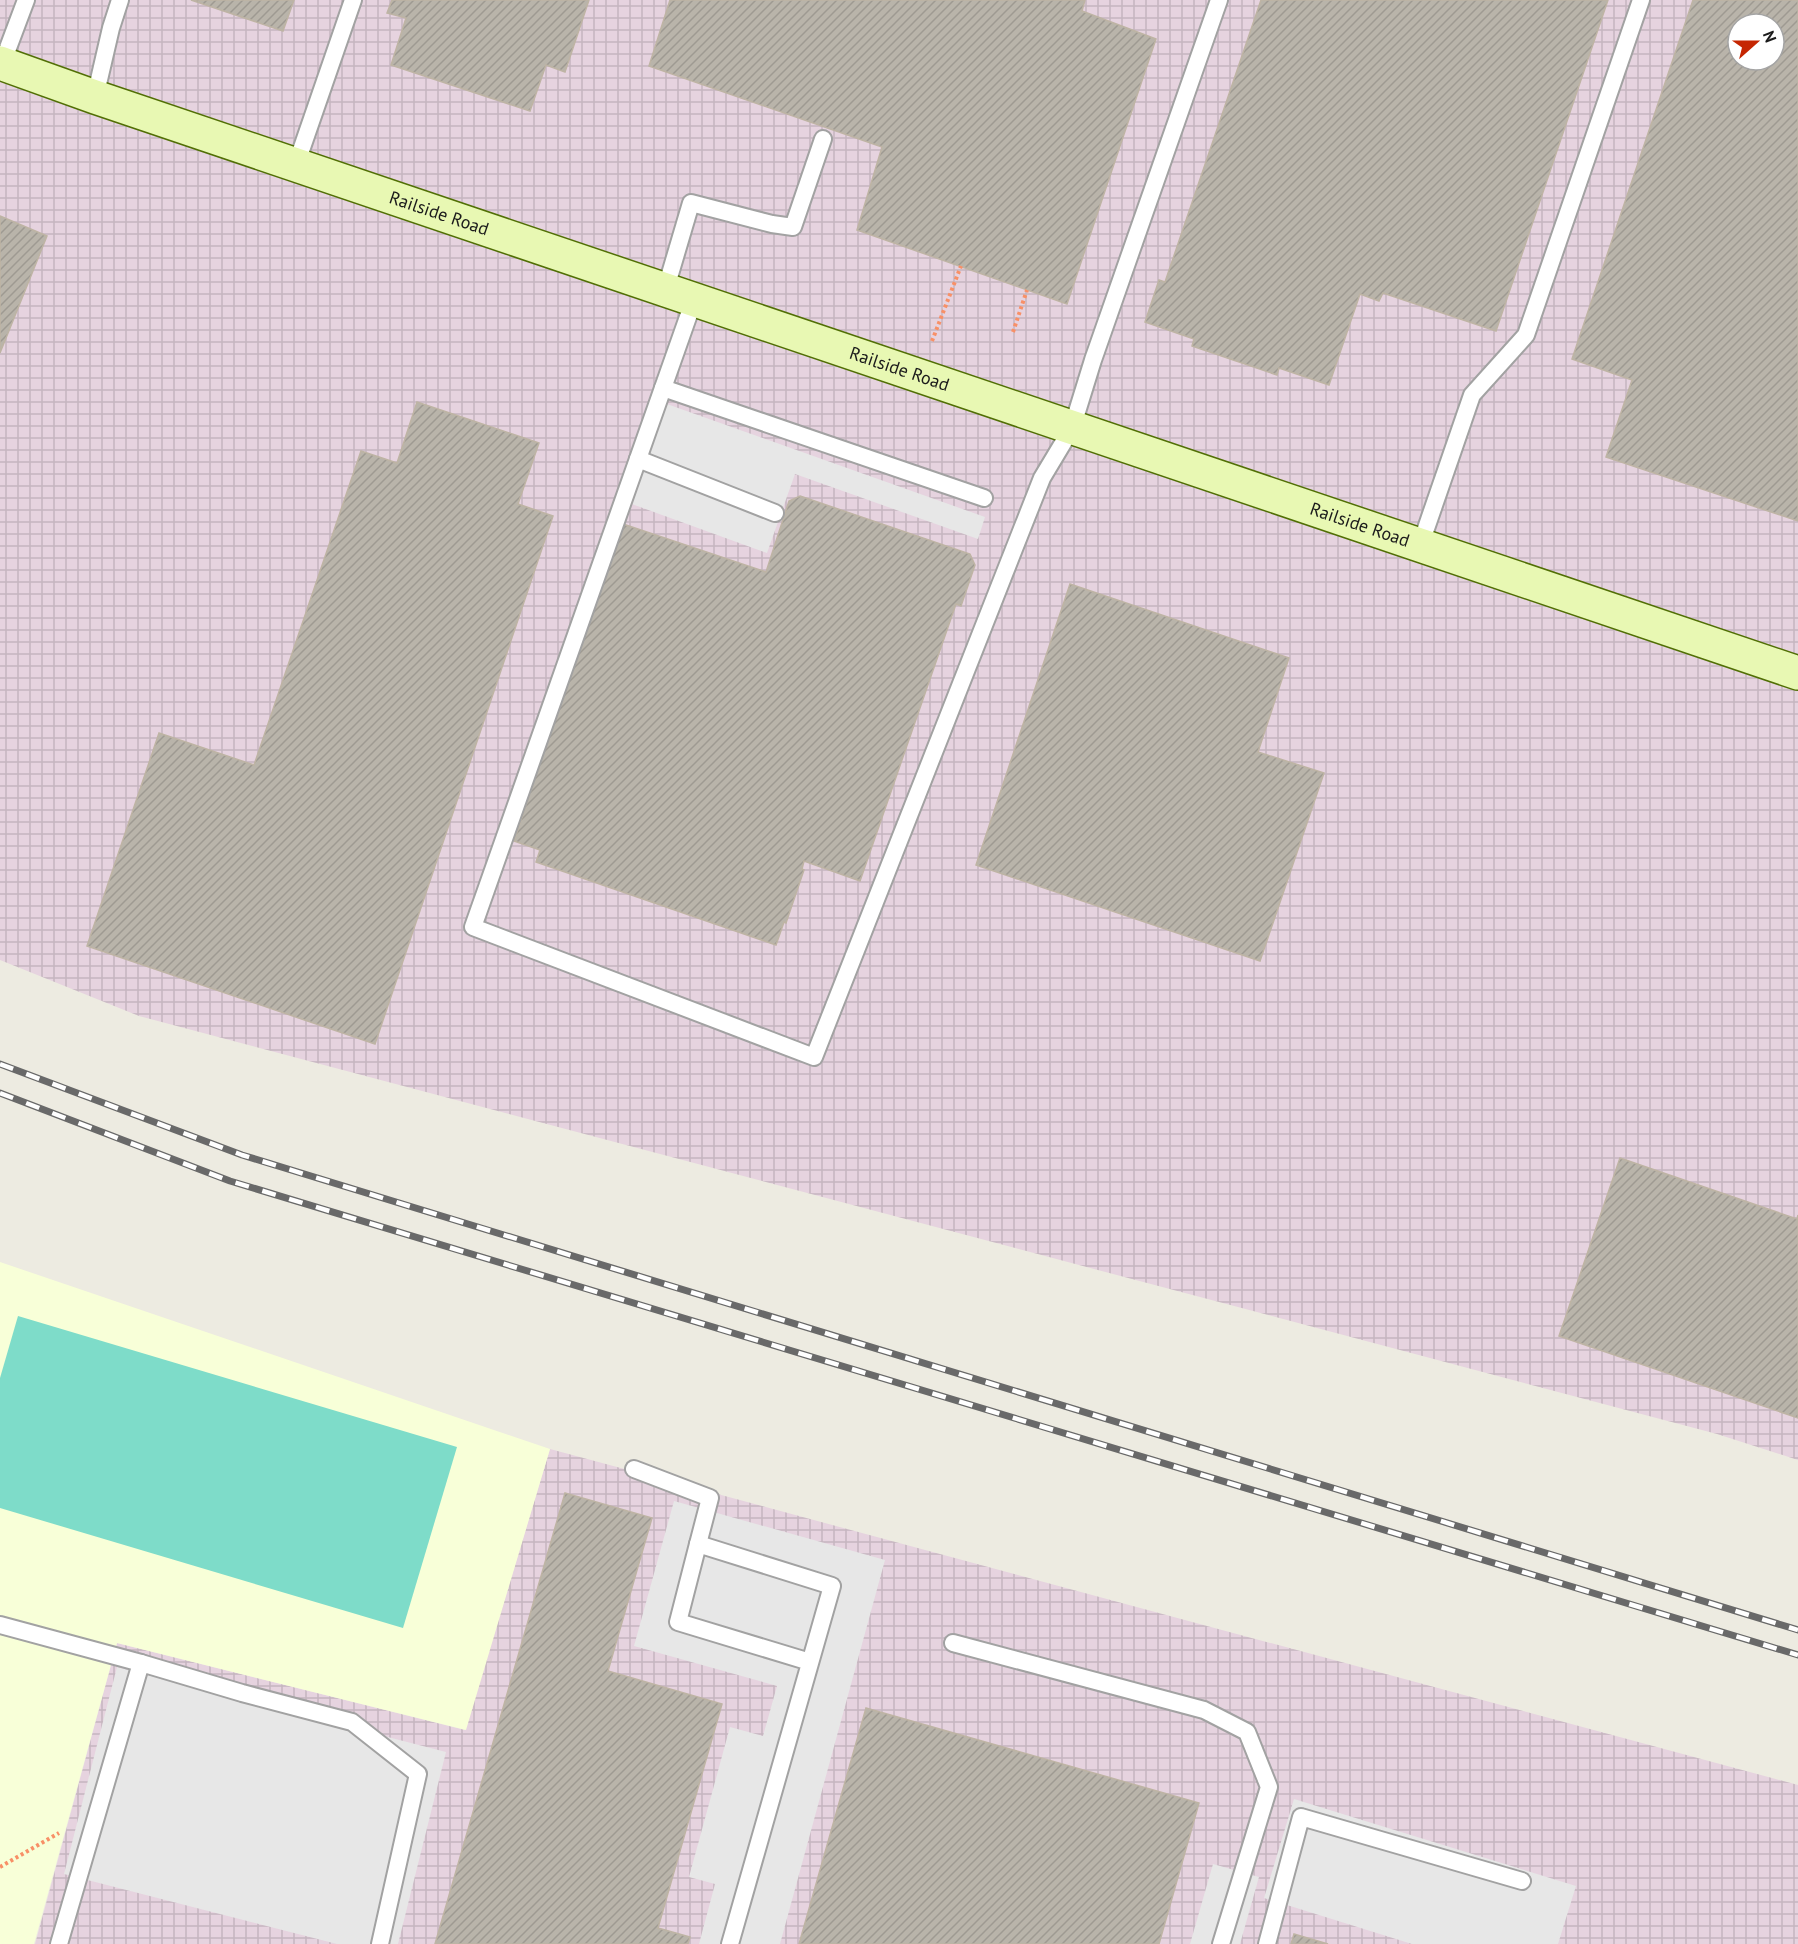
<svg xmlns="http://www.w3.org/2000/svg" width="1798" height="1944" viewBox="0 0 1798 1944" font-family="'PT Sans',sans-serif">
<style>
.industrial{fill:url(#industrial-grid);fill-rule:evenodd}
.education{fill:#f8ffd8}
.pitch{fill:#7edcc9}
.parking{fill:#e7e7e7}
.building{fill:url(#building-hatch);stroke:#beb4a4;stroke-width:1.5;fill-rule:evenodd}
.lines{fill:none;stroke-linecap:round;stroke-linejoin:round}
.lane-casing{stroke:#a2a2a2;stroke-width:20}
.secondary-casing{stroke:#516f05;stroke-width:36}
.path{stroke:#f89067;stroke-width:4;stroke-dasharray:3 3;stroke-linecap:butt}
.lane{stroke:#fff;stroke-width:16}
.secondary{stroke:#e8f8b3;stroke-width:33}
.rail-casing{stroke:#696969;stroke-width:7}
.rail{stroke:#fff;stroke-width:4.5;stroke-dasharray:14;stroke-linecap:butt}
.labels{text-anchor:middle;stroke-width:4.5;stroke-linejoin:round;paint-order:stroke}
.street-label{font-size:18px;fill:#1b1b1b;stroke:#fff}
</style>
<defs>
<pattern id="industrial-grid" width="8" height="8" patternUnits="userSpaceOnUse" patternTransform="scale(1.5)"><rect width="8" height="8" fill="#e6d3df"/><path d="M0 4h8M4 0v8" fill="none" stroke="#c5b5bf"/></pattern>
<pattern id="building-hatch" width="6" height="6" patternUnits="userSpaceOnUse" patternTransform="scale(1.5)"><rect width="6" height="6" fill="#b9b4aa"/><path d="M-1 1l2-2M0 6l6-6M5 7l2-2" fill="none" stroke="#9e9a92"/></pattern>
</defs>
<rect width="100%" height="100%" fill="#edebe1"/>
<!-- industrial -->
<g class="industrial">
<path d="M0,0H1798V1460L1717,1434L139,1016L0,960ZM1738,24H1774V60H1738Z"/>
<polygon points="550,1449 1798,1785 1798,1944 35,1944 117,1643 465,1730"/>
</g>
<!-- education -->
<polygon class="education" points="0,1262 550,1449 466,1730 117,1643 34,1944 0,1944"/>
<!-- pitch -->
<polygon class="pitch" points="18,1316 457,1447 403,1628 0,1508 0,1378"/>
<!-- parking -->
<g class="parking">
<polygon points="664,403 985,517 978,539 795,474 767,553 629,503"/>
<polygon points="674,1501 885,1560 780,1944 699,1944 715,1884 689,1877 730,1727 763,1736 777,1686 634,1646"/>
<polygon points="117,1667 446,1752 398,1944 337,1944 64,1874"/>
<polygon points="1294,1799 1576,1886 1558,1944 1412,1944 1264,1898"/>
<polygon points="1213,1864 1259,1877 1240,1944 1190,1944"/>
</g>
<!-- building -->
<g class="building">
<polygon points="191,0 294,0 283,31"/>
<polygon points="392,0 589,0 565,72 546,65 530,111 391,65 406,18 387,13"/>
<polygon points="670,0 1085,0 1082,11 1156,39 1067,304 857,230 882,147 649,66"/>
<polygon points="1261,0 1608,0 1496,331 1383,293 1379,301 1360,294 1329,385 1279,368 1277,375 1192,346 1194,339 1145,322 1159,280 1165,282"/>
<path d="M1693,0H1798V521L1606,457L1632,380L1572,359ZM1738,24H1774V60H1738Z"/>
<polygon points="0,216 47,236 0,353"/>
<polygon points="417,402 539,443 518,504 553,516 375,1044 87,946 159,733 254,765 361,451 397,463"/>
<polygon points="800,496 970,554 975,565 961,606 956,604 860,881 804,861 802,869 804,870 786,923 784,922 776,945 536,862 540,850 514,841 620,523 766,572 789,501"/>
<polygon points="1070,584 1289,658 1258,752 1324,773 1260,961 976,865"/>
<polygon points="1620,1158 1797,1219 1798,1215 1798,1418 1559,1336"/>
<polygon points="565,1493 652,1518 608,1671 722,1704 658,1928 690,1937 688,1944 435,1944"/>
<polygon points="866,1708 1199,1803 1159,1944 799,1944"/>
<polygon points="1294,1934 1328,1944 1291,1944"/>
</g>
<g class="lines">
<defs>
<g id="lane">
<polyline points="2,64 26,0"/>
<polyline points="95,97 111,28 120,0"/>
<polyline points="296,165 353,0"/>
<polyline points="665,291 691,203 772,224 793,227 823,139"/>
<polyline points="694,300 473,927 814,1057 1042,478 1072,428 1093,360 1219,0"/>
<polyline points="663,388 984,498"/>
<polyline points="638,459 775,513"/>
<polyline points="1420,546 1472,395 1526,335 1641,0"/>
<polyline points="634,1469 710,1498 698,1544"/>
<polyline points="0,1625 141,1663"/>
<polyline points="953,1643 1204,1710 1247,1732 1269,1787 1221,1944"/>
<polyline points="59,1944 141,1663 242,1693 352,1722 418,1774 380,1944"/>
<polyline points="730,1944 832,1586 698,1544 678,1622 810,1662"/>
<polyline points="1267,1944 1301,1817 1522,1881"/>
</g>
<g id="secondary">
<path id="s1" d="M0,63L95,97L1798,673"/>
</g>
</defs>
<!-- lane casing -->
<use href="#lane" class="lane-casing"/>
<!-- secondary casing -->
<use href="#secondary" class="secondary-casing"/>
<!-- path -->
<g class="path">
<polyline points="1013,332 1027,290"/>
<polyline points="932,341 961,266"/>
<polyline points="0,1867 59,1833"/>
</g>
<!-- lane -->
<use href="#lane" class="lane"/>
<!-- secondary -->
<use href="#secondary" class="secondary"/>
<defs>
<g id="rail">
<polyline points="0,1064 242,1155 1798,1630"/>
<polyline points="0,1093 230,1181 1798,1655"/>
</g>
</defs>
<!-- rail casing -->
<use href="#rail" class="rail-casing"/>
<!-- rail -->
<use href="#rail" class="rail"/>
</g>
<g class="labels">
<!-- street labels -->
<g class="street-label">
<text dy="6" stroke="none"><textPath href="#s1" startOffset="464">Railside Road</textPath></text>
<text dy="6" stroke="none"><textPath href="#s1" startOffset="950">Railside Road</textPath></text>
<text dy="6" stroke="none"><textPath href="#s1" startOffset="1436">Railside Road</textPath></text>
</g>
</g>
<!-- north arrow -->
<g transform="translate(1756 42) rotate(69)"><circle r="28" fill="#ffffff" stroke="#a4a4a4" stroke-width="1.5"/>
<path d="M0-4.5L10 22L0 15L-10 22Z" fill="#c52602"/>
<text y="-9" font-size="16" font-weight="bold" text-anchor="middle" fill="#1b1b1b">N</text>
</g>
</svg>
